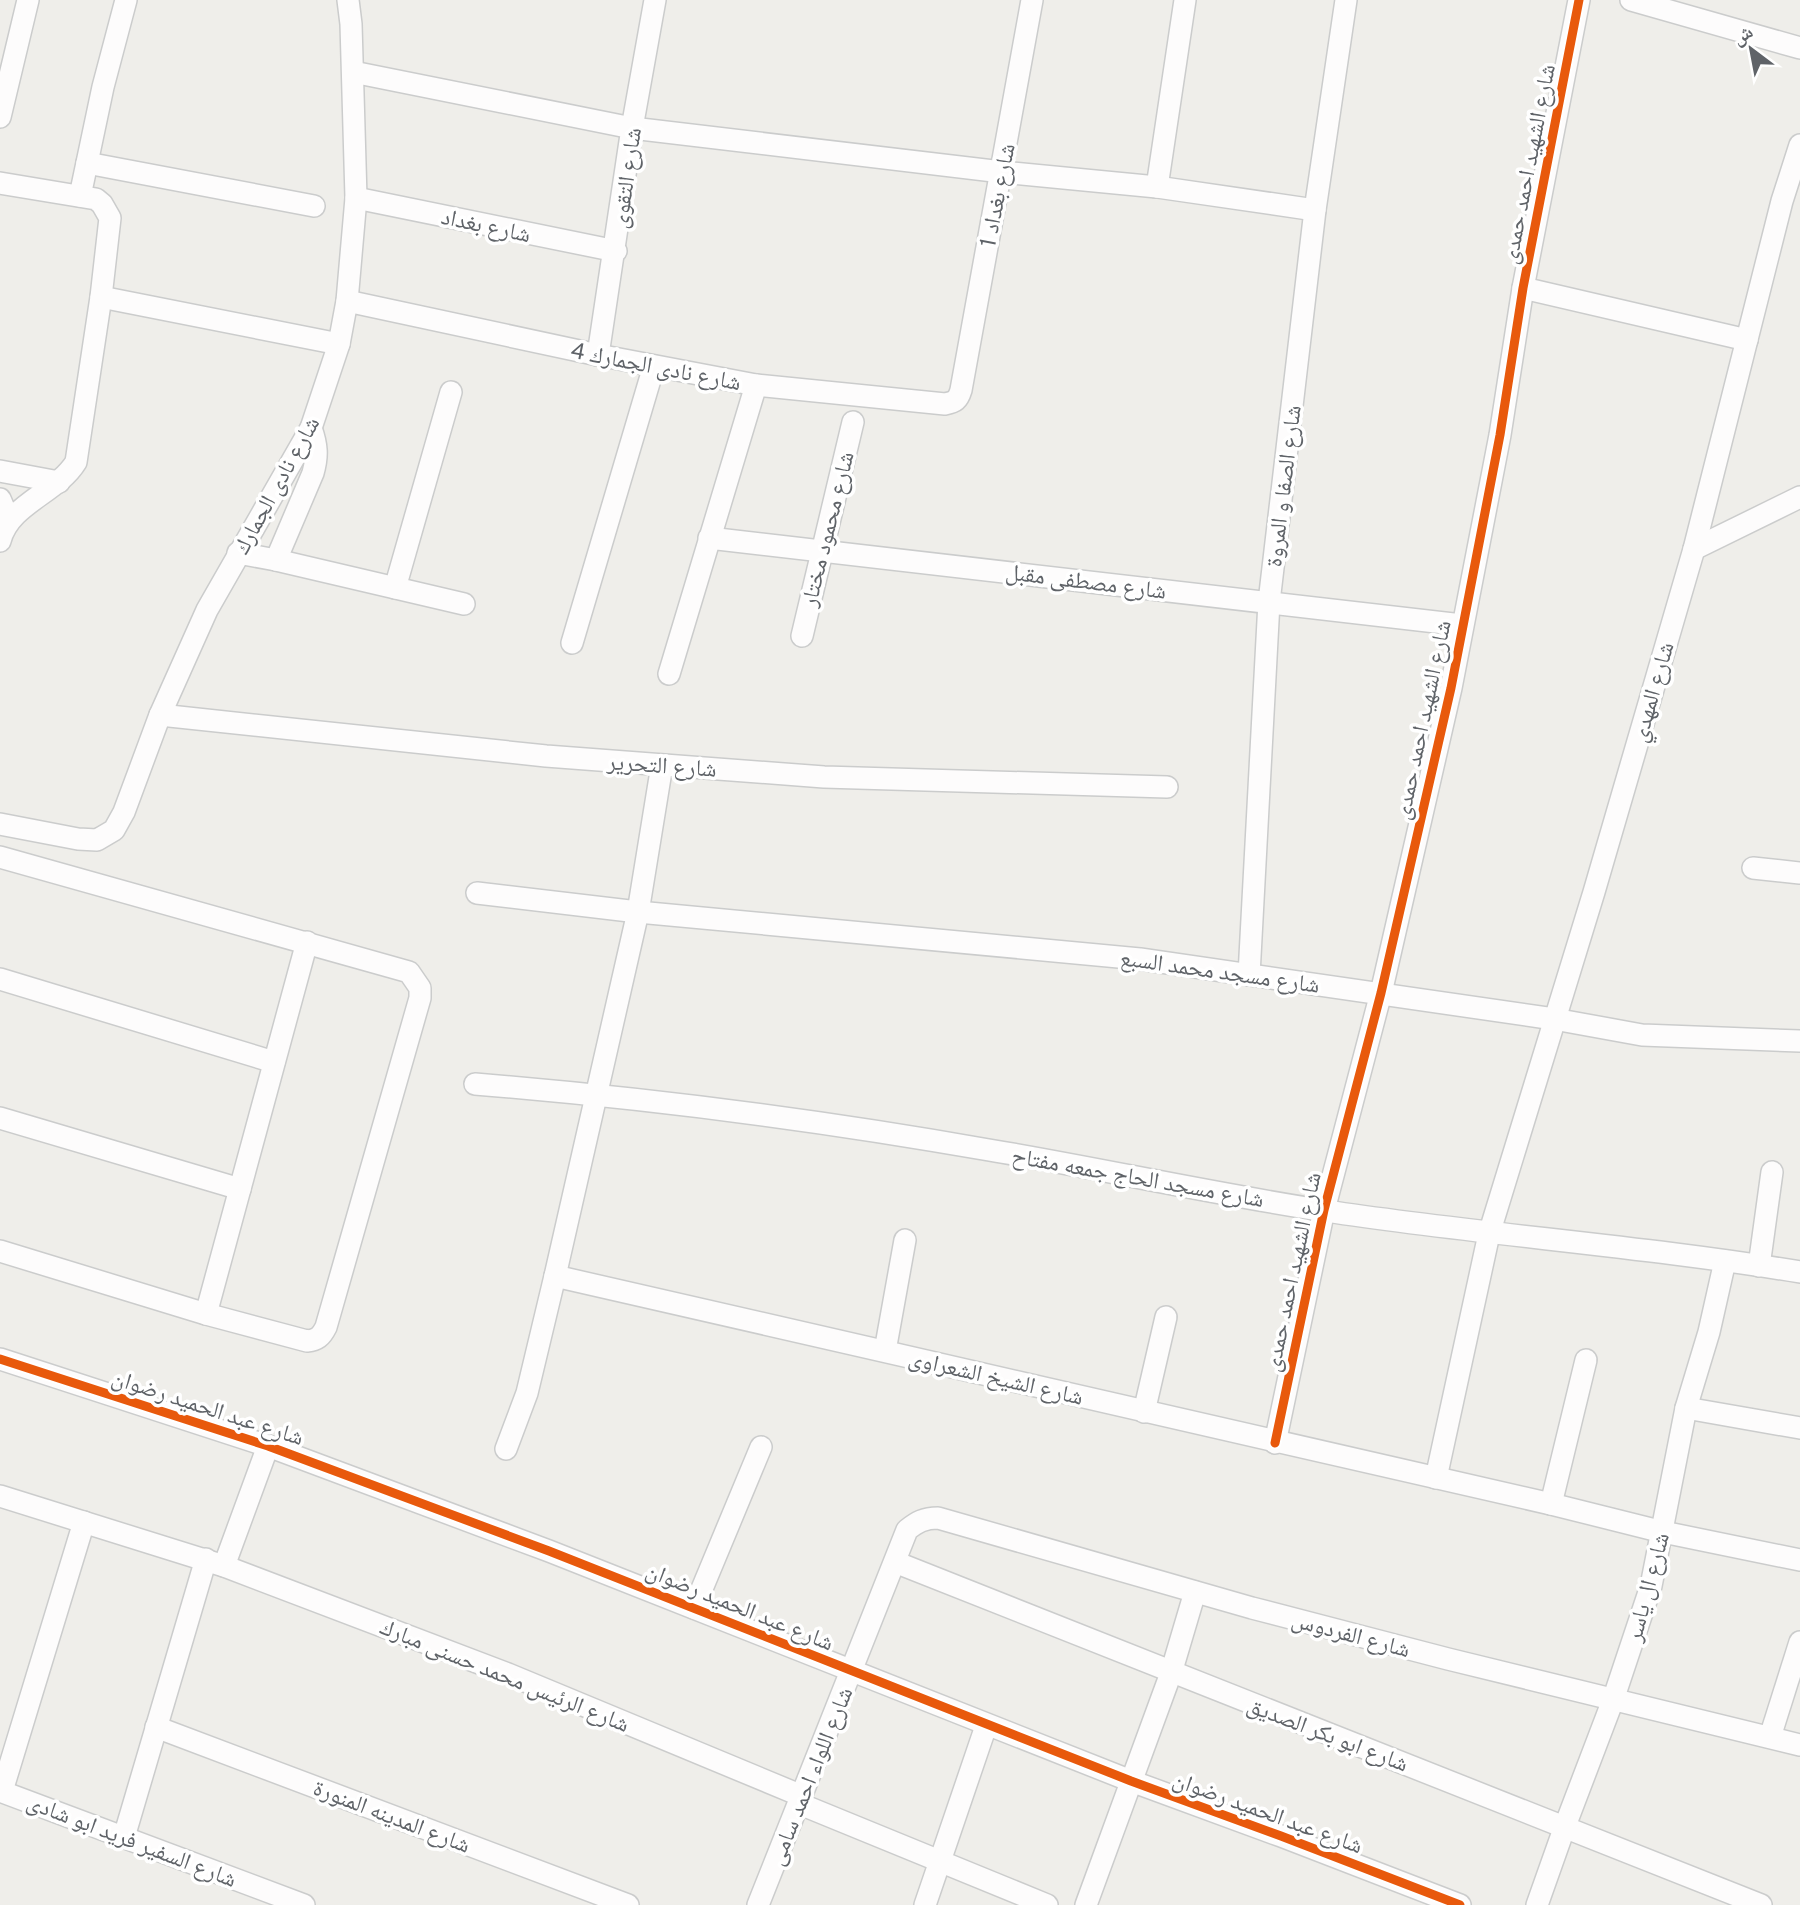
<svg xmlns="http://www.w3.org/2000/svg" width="1800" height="1905" viewBox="0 0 1800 1905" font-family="Overpass,'Noto Naskh Arabic',sans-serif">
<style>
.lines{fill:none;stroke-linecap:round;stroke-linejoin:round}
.minor-casing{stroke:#cbcccc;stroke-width:24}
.minor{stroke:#fdfcfc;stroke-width:21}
.cycleway-casing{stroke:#fff;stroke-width:13}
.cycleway{stroke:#e8590c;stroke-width:9}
.labels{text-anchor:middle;stroke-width:7;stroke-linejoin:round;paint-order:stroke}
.street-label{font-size:23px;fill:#5f6368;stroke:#fff}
</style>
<rect width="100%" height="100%" fill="#efeeea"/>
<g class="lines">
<defs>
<g id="minor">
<polyline points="1631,0 1800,48"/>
<polyline points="353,72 632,128 1002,172 1157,187 1315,210"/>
<polyline points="0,117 28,0"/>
<polyline points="87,163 314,206"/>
<path d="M0,183L96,199L102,204L110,218L101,297L76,462C57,493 9,504 0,541"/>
<polyline points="1157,187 1185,0"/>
<polyline points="80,196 103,87 126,0"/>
<polyline points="356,198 616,251"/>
<polyline points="1523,288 1747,340"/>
<polyline points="101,297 339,344"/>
<path d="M347,301L598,355L756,385L945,404C955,402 958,400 961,390L1032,0"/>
<polyline points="598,355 632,128 655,0"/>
<polyline points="0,471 59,482"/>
<polyline points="0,499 9,520"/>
<polyline points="709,538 1462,625"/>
<polyline points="1694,549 1800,497"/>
<polyline points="238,553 276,560 464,604"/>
<path d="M276,560L313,473C318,456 317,445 311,428"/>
<polyline points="395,588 451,392"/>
<polyline points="802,636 853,422"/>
<polyline points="572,643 654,366"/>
<polyline points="669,674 756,385"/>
<polyline points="160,715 546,756 824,777 1167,787"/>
<polyline points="0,824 78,839 97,840 114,830 124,812 160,715 207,610 311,428 339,344 347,301 356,198 351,24 348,0"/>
<path d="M0,857L409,972L420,988V998L326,1327C321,1337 317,1340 307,1341L206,1314L0,1251"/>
<polyline points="1753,868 1800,873"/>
<polyline points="477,893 638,912 1140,959 1554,1019 1642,1035 1800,1041"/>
<polyline points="1249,975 1269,602 1315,210 1346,0"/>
<polyline points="0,979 274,1062"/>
<path d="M475,1084C647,1098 819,1120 989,1150C1102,1169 1214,1194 1326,1211C1484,1235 1643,1246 1800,1272"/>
<polyline points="0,1118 240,1189"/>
<polyline points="1759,1266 1772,1172"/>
<polyline points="555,1276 1551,1504 1663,1532 1800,1560"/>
<polyline points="206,1314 307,942"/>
<polyline points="885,1351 905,1240"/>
<polyline points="0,1359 268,1446 549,1551 1131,1781 1281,1836 1460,1905"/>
<polyline points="1686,1408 1800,1428"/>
<polyline points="1144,1412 1166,1317"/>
<polyline points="1275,1443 1324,1210 1381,993 1451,688 1500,435 1523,288 1579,0"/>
<polyline points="506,1449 527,1393 555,1276 638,912 662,765"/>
<polyline points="1436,1478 1489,1234 1594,892 1694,549 1782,201 1800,145"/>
<polyline points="0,1496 224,1566 508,1674 802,1796"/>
<polyline points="1551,1504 1586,1360"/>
<polyline points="895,1562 1761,1905"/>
<polyline points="224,1566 268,1446"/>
<polyline points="694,1608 761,1447"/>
<polyline points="156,1727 628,1905"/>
<polyline points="1770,1737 1800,1642"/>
<polyline points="0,1791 304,1905"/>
<polyline points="2,1791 84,1522"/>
<polyline points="800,1804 1047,1905"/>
<polyline points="124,1837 206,1559"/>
<path d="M758,1905L907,1530C917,1522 924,1518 938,1518L1252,1608L1448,1659L1800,1745"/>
<polyline points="925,1905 986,1726"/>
<polyline points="1086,1905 1171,1673 1195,1592"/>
<polyline points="1537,1905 1565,1826 1613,1700 1651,1586 1686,1408 1709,1332 1725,1261"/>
</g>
</defs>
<!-- minor casing -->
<use href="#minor" class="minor-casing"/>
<!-- minor -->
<use href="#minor" class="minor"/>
<defs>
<g id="cycleway">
<polyline points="0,1359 268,1446 549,1551 1131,1781 1281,1836 1460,1905"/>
<polyline points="1275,1443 1324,1210 1381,993 1451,688 1500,435 1523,288 1579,0"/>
</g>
</defs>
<!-- cycleway casing -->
<use href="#cycleway" class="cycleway-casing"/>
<!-- cycleway -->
<use href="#cycleway" class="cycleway"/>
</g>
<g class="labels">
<!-- street labels -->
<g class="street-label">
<text transform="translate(1528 164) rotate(-79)" y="8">شارع الشهيد احمد حمدى</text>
<text transform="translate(626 178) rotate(-82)" y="8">شارع التقوى</text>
<text transform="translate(997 195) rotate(-79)" y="8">شارع بغداد 1</text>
<text transform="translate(486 225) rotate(12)" y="8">شارع بغداد</text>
<text transform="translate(656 366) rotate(11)" y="8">شارع نادى الجمارك 4</text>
<text transform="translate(276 485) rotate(-61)" y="8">شارع نادى الجمارك</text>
<text transform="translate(1283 486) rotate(-83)" y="8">شارع الصفا و المروة</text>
<text transform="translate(827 529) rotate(-76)" y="8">شارع محمود مختار</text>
<text transform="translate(1086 581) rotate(7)" y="8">شارع مصطفى مقبل</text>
<text transform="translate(1652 692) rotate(-74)" y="8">شارع المهدي</text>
<text transform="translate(1422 720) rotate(-78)" y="8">شارع الشهيد احمد حمدى</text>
<text transform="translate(662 765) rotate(4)" y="8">شارع التحرير</text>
<text transform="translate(1220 971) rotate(8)" y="8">شارع مسجد محمد السبع</text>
<text transform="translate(1138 1177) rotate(10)" y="8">شارع مسجد الحاج جمعه مفتاح</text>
<text transform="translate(1292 1272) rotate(-78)" y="8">شارع الشهيد احمد حمدى</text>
<text transform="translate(996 1377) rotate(13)" y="8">شارع الشيخ الشعراوى</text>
<text transform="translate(208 1407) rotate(18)" y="8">شارع عبد الحميد رضوان</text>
<text transform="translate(1647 1587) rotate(-75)" y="8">شارع ال ياسر</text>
<text transform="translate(740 1606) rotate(22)" y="8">شارع عبد الحميد رضوان</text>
<text transform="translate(1351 1634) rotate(15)" y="8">شارع الفردوس</text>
<text transform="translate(505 1675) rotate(22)" y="8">شارع الرئيس محمد حسنى مبارك</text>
<text transform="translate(1328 1734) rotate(21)" y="8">شارع ابو بكر الصديق</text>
<text transform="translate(810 1776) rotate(-68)" y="8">شارع اللواء احمد سامى</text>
<text transform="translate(1268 1812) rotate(20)" y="8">شارع عبد الحميد رضوان</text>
<text transform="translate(392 1816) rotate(21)" y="8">شارع المدينه المنورة</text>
<text transform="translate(132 1840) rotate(21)" y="8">شارع السفير فريد ابو شادى</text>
</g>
</g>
<!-- north arrow -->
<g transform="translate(1751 49) rotate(328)" stroke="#ffffff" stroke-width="5" paint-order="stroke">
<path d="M0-5L12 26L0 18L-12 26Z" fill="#5f6368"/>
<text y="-10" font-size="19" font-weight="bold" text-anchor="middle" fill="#5f6368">ش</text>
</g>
</svg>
